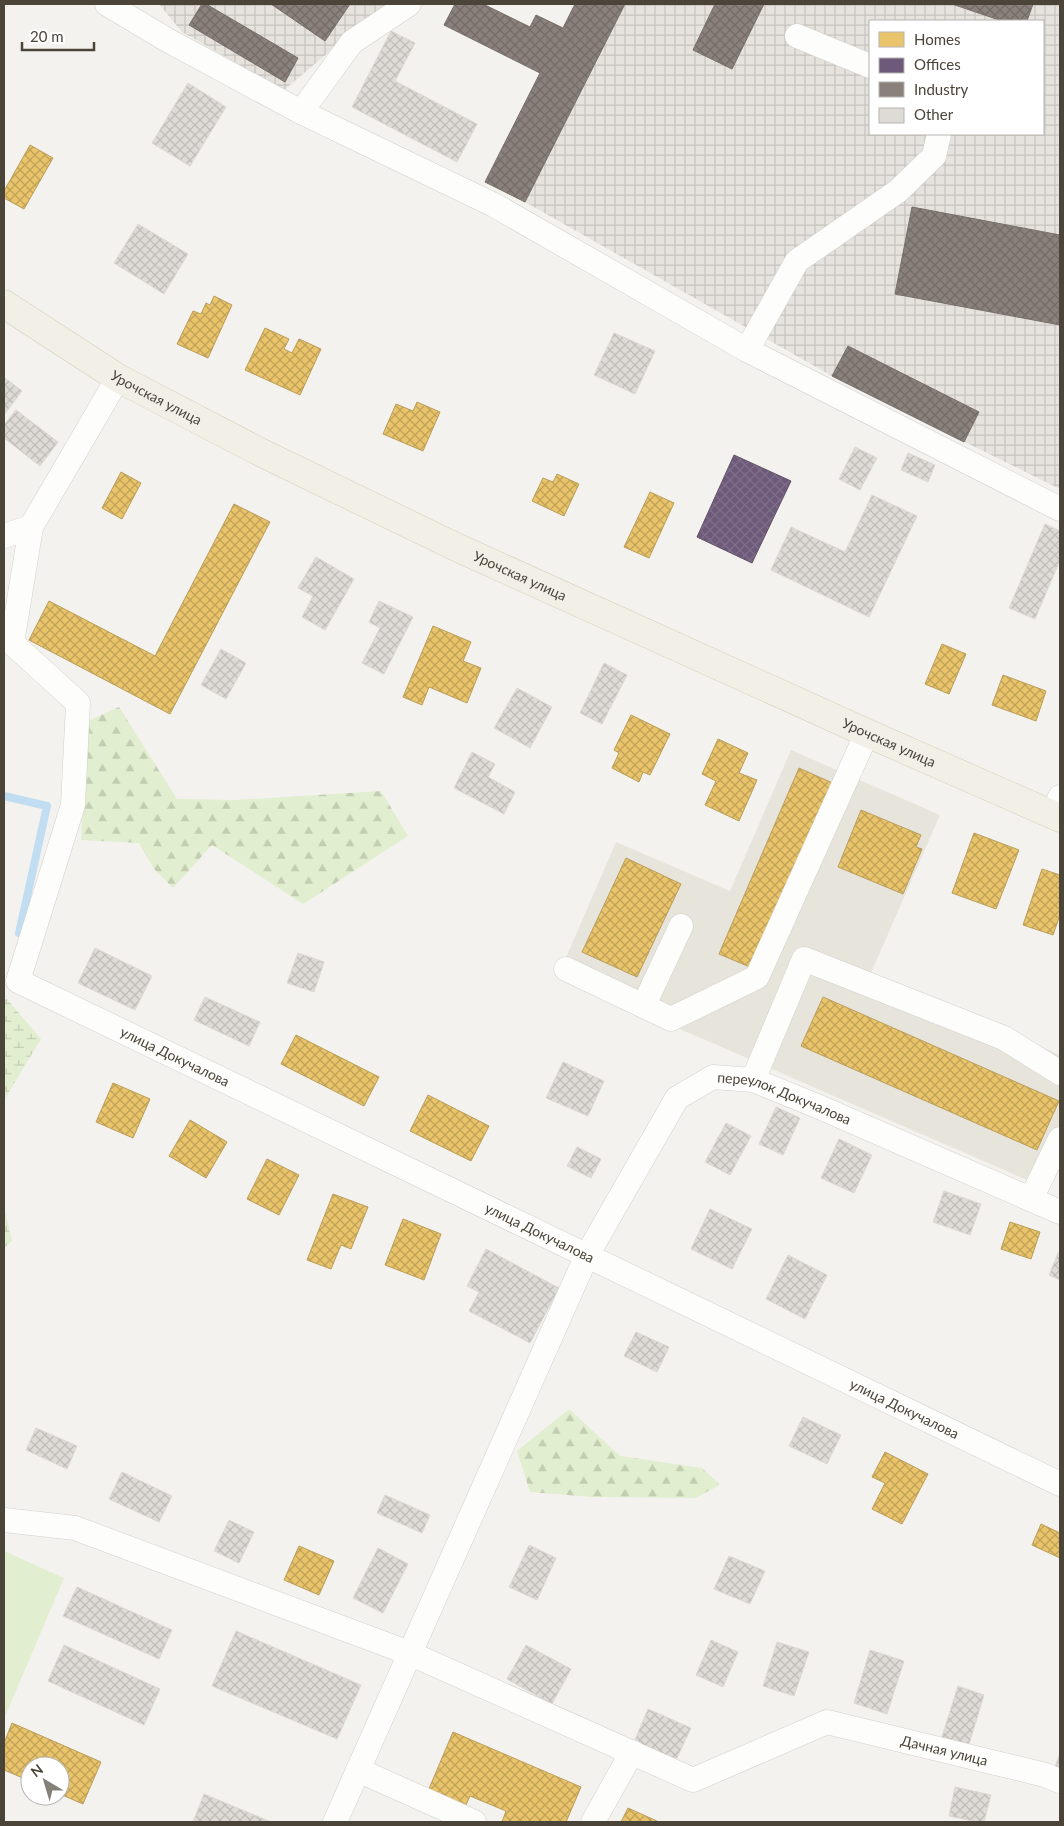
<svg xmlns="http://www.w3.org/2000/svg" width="1064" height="1826" viewBox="0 0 1064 1826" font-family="Lato,sans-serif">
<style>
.residential{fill:#e7e4dc}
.industrial{fill:url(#industrial-grid);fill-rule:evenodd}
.forest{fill:url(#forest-firs)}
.wetland{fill:url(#wetland-marsh)}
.garden{fill:#e1eecf}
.homes{fill:url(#homes-cross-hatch);stroke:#ba9e5b}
.offices{fill:url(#offices-cross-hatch);stroke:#635366}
.industry{fill:url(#industry-cross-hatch);stroke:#776f68}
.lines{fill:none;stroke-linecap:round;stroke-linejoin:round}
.stream{stroke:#c0ddf1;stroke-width:8}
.building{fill:url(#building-cross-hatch);stroke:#dcd9d4}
.minor-casing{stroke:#d2d0cb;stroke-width:25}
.major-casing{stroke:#d6cebb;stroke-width:29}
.minor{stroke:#fdfdfc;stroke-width:24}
.major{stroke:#f2efe6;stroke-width:28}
.labels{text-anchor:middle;stroke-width:5;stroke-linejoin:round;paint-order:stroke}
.street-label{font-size:14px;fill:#4b4439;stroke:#fff}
</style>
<defs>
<pattern id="industrial-grid" width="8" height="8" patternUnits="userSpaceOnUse" patternTransform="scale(1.25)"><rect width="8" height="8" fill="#e6e2de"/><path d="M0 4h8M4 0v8" fill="none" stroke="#c7c3bf"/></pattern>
<pattern id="forest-firs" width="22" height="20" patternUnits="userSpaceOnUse" patternTransform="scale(1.25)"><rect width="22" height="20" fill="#e1eecf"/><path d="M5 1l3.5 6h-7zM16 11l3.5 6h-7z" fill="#c3cdb2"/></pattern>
<pattern id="wetland-marsh" width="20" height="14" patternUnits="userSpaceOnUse" patternTransform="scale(1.25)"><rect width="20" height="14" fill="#e1eecf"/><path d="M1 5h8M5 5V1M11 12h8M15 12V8" fill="none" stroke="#c3cdb2"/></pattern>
<pattern id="homes-cross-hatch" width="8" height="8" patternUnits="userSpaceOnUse" patternTransform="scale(1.25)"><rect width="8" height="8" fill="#e9c46a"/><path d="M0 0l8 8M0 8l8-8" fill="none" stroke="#bfa158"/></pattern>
<pattern id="offices-cross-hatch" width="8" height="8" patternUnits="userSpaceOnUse" patternTransform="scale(1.25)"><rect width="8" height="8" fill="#6d597a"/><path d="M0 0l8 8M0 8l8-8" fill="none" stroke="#7f6f89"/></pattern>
<pattern id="industry-cross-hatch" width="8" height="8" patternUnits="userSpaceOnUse" patternTransform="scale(1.25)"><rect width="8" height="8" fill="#8a817c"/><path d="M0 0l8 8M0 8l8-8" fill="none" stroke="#736b67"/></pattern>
<pattern id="building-cross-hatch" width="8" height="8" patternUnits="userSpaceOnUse" patternTransform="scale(1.25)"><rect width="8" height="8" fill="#dedbd6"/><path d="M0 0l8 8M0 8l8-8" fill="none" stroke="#c0bdb8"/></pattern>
</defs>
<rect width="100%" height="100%" fill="#f4f2ee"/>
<!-- residential -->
<polygon class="residential" points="791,750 940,815 871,973 1060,1055 1060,1124 1034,1183 558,976 616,842 730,891"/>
<!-- industrial -->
<g class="industrial">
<polygon points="159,4 386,4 284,90 182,32"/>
<path d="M625,4H1060V489L832,376L525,202ZM870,21H1043V134H870Z"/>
</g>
<!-- forest -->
<g class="forest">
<polygon points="119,707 177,799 236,800 381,791 408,836 303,904 212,845 173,888 154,869 139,843 81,840 88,721"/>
<polygon points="569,1409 620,1456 702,1468 720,1485 695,1498 592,1497 530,1492 517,1451"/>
</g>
<!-- wetland -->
<g class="wetland">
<polygon points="7,999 41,1039 4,1100 4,1000"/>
<polygon points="4,1213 6,1215 12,1241 4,1248"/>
</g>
<!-- garden -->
<polygon class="garden" points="4,1551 64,1578 4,1719"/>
<!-- homes -->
<g class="homes">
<polygon points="30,145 53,158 24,209 4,198 4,191"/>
<polygon points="214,296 232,305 208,358 177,344 193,311 201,314 206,303 210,305"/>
<polygon points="265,328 289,339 284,349 292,353 299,339 321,349 300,395 245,370"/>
<polygon points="417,402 440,412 423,451 383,434 396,404 413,411"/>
<polygon points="121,472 141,483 122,519 102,508"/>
<polygon points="557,474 579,484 564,516 532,501 543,478 553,482"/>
<polygon points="650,492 674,503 649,558 624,547"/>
<polygon points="234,504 270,522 170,714 29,640 49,601 155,656"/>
<polygon points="433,626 471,642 463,661 481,668 467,703 429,687 422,705 403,697"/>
<polygon points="942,644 966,654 949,694 925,684"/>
<polygon points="1003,675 1046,691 1036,721 992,705"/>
<polygon points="631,715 670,734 650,775 643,772 639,782 612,768 619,753 614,750"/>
<polygon points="718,739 748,753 739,773 757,780 739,821 705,805 716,781 702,774"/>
<polygon points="799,768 837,785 757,970 719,954"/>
<polygon points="861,810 921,835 916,847 922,849 903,894 838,867"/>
<polygon points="974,833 1019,850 996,909 952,893"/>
<polygon points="626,858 681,884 637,977 582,952"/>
<polygon points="1042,869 1060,875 1060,915 1053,935 1023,925"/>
<polygon points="823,997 1059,1101 1037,1150 801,1046"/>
<polygon points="296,1035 379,1077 364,1106 281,1064"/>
<polygon points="113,1083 150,1099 133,1138 96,1122"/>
<polygon points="428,1095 489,1126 471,1161 410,1131"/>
<polygon points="190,1120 227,1142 206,1178 169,1156"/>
<polygon points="267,1159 299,1175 279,1215 247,1199"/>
<polygon points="333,1194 368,1207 351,1249 341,1245 331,1269 307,1260"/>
<polygon points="403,1219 441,1234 424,1280 385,1265"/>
<polygon points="1010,1222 1040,1232 1031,1259 1001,1249"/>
<polygon points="885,1452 928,1474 902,1524 872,1509 885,1483 872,1477"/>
<polygon points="1041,1524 1060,1533 1060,1558 1032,1545"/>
<polygon points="299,1546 334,1561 319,1595 284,1580"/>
<polygon points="12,1723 101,1762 83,1804 60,1794 60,1766 30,1766 30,1781 4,1770 4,1743"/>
<polygon points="453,1732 581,1787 566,1822 502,1822 506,1811 470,1796 465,1807 428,1791"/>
<polygon points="628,1808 659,1822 621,1822"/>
</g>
<!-- offices -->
<polygon class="offices" points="734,455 791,481 752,563 697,537"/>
<!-- industry -->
<g class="industry">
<polygon points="202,4 206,4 298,58 285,82 189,25"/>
<polygon points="271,4 350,4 325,41"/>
<polygon points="455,4 483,4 530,27 536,15 563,28 575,4 625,4 525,202 485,182 540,73 444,25"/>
<polygon points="715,4 764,4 732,69 693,50"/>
<polygon points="952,4 1033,4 1027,21 1002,21"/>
<polygon points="912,207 1060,235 1060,325 895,294"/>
<polygon points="848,346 979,412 964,442 832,376"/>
</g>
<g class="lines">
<!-- stream -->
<polyline class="stream" points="4,796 47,806 19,933"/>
</g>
<!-- building -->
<g class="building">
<polygon points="391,31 415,43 395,81 477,124 457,162 352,107"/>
<polygon points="188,83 226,107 190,166 152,143"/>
<polygon points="138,224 188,254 164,294 114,263"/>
<polygon points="614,333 655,351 635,394 594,375"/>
<polygon points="5,378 22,391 4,415 4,379"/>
<polygon points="16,410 58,442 40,466 4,438 4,425"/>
<polygon points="855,447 877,458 860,490 839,479"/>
<polygon points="908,453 935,465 928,482 901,470"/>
<polygon points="872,495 917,516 869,617 771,570 791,527 845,552"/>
<polygon points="1045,524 1060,531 1060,560 1035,619 1009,608"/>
<polygon points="316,557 354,579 325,630 302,617 313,596 298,588"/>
<polygon points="379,601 413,617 384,674 362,663 380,628 369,622"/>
<polygon points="221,649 246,663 226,699 201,685"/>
<polygon points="604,663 627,675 602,724 580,713"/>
<polygon points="517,688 552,707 530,748 494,728"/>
<polygon points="472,752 495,764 488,777 515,792 504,814 454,788"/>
<polygon points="95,948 152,976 135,1010 78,983"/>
<polygon points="298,953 324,962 314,992 287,983"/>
<polygon points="205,997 260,1022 249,1046 194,1020"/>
<polygon points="563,1062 604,1081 588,1116 546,1098"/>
<polygon points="776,1107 800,1118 783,1155 759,1144"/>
<polygon points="726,1123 751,1136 730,1175 705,1162"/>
<polygon points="839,1139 872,1155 854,1193 821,1178"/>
<polygon points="577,1147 601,1159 591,1178 567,1166"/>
<polygon points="944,1191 981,1204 970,1235 933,1222"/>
<polygon points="710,1209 752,1229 732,1269 691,1249"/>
<polygon points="486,1249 559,1288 530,1343 469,1311 479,1292 467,1286"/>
<polygon points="1058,1253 1060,1254 1060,1280 1049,1275"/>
<polygon points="788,1255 827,1275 805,1319 766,1299"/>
<polygon points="636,1332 669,1347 657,1372 624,1356"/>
<polygon points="803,1417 841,1435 827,1464 789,1446"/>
<polygon points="36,1428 77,1446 67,1469 26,1450"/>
<polygon points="122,1472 172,1496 159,1522 109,1499"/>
<polygon points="385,1495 430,1515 422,1533 377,1513"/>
<polygon points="229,1520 254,1532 239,1563 214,1551"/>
<polygon points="529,1545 556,1558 537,1600 509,1587"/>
<polygon points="378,1548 408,1564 383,1613 353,1598"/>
<polygon points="729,1556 765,1571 750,1604 714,1589"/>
<polygon points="77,1587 172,1630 159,1659 63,1616"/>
<polygon points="236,1631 361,1685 337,1739 212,1686"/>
<polygon points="711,1640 738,1652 723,1687 696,1675"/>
<polygon points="777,1642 809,1652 794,1696 763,1686"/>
<polygon points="64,1645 160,1689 144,1725 48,1681"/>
<polygon points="526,1645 571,1669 552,1704 507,1679"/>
<polygon points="870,1650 904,1661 887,1714 854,1703"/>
<polygon points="958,1686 984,1695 967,1751 940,1743"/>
<polygon points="648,1709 691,1728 676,1760 634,1742"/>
<polygon points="1060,1753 1060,1768 1055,1767"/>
<polygon points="955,1787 991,1795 984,1822 977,1822 949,1816"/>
<polygon points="204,1794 271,1822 193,1822"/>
</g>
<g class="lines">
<defs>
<g id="minor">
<polyline points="107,4 169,41 301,112 494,205 747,350 1060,509"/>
<polyline points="797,36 870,66"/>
<polyline points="301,112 352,42 409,4"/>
<polyline points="747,350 797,261 898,191 934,156 939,134"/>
<path id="s1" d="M118,378L31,527L12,643L78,703L73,805L18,981L1060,1484"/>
<polyline points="4,536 31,527"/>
<polyline points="1053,814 1060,797"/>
<polyline points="566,969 671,1019 757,977 867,733"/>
<polyline points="644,1005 681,926"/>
<polyline points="753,1080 804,959 1004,1038 1060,1073"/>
<polyline points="1031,1199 1060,1139"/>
<path id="s2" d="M4,1520L75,1528L409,1653L693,1780L827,1722L1045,1775L1060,1781"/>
<polyline points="358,1770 474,1822"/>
<path id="s3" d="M335,1822L586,1257L677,1098L713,1077L753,1080L817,1106L1060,1212"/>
<polyline points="593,1822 632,1752"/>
</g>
<g id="major">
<path id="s4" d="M4,304L118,378L258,451L456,547L867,733L1060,818"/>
</g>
</defs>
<!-- minor casing -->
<use href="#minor" class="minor-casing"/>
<!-- major casing -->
<use href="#major" class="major-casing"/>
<!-- minor -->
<use href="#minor" class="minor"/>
<!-- major -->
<use href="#major" class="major"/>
</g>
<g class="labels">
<!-- street labels -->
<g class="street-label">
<text dy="5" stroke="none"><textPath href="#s4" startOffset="179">Урочская улица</textPath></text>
<text dy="5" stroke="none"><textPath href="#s4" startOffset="584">Урочская улица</textPath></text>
<text dy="5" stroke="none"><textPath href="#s4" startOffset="989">Урочская улица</textPath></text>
<text dy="5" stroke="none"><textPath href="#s1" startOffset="840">улица Докучалова</textPath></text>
<text dy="5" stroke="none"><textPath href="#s3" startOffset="918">переулок Докучалова</textPath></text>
<text dy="5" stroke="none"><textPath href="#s1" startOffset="1245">улица Докучалова</textPath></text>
<text dy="5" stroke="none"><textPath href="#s1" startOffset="1650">улица Докучалова</textPath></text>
<text dy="5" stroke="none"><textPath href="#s2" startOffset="1006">Дачная улица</textPath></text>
</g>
</g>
<!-- border -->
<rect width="1064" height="1826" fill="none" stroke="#4b4439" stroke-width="10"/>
<!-- legend -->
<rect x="869" y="20" width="175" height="115" fill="#ffffff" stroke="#b7b4b0"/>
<rect x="879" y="32" width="25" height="15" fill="#e9c46a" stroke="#b7b4b0"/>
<text x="914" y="45" font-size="15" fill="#4b4439">Homes</text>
<rect x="879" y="58" width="25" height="15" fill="#6d597a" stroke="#b7b4b0"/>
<text x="914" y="70" font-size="15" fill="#4b4439">Offices</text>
<rect x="879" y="82" width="25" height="15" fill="#8a817c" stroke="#b7b4b0"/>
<text x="914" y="95" font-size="15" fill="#4b4439">Industry</text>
<rect x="879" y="108" width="25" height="15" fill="#dedbd6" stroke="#b7b4b0"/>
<text x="914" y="120" font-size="15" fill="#4b4439">Other</text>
<!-- north arrow -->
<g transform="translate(45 1781) rotate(322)"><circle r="24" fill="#ffffff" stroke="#b7b4b0"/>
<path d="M0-4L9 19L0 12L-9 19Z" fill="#868178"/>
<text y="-8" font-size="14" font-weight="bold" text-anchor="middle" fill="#4b4439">N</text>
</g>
<!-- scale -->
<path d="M22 42v8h72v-8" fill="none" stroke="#4b4439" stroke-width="2.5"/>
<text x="30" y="42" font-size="15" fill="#4b4439" stroke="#ffffff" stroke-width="4" paint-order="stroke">20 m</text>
</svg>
